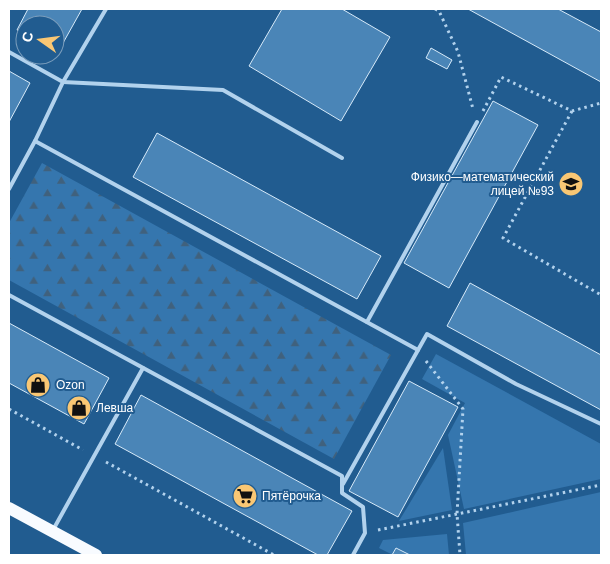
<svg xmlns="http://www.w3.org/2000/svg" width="610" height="564" viewBox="0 0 610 564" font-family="Helvetica,sans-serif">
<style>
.grass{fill:#3576ae}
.forest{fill:url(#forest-firs)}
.building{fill:#4a85b7;stroke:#d7eaf9}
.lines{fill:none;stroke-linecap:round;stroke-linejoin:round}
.path{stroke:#b2d2ed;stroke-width:3;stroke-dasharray:2.5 4;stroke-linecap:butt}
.lane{stroke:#b2d2ed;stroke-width:4}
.primary{stroke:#f8fbff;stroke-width:12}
.labels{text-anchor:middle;stroke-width:4;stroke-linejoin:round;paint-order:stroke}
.poi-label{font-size:12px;fill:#fff;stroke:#215c90;text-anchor:start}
</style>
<defs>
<pattern id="forest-firs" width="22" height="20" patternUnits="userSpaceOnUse" patternTransform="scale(1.25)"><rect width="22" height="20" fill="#3576ae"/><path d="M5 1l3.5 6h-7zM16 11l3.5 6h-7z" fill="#40617d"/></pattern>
</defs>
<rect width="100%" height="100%" fill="#215c90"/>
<!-- grass -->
<g class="grass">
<polygon points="436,354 601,444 601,479 464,509 448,435 465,403 422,379"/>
<polygon points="443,448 452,510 399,521"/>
<polygon points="601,492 601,555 466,555 463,523"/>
<polygon points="447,534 449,555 410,555 396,548 393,555 379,548 383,540"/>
</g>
<!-- forest -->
<polygon class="forest" points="42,163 391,355 334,459 9,280 9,223"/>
<!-- building -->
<g class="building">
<polygon points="28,9 82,9 58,52 55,51 55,25 25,25 25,34 17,30"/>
<polygon points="282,9 342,9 390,37 341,121 249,66"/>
<polygon points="468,9 558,9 601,32 601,82"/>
<polygon points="431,48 452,60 447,69 426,58"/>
<polygon points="9,71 30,83 9,122"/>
<polygon points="493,101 538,125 449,288 404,263"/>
<polygon points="157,133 381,256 357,299 133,177"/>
<polygon points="470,283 601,355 601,410 447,326"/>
<polygon points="9,323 109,378 84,424 9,383"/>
<polygon points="409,381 458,407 398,517 349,491"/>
<polygon points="141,395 352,511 327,555 318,555 115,444"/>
<polygon points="396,548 410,555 392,555"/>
</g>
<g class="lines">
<!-- path -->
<g class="path">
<polyline points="435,9 439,11 458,52 473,109"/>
<polyline points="483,111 501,77 572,111 601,103"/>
<polyline points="572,111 503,238 601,295"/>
<polyline points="426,361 463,409 457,514 460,555"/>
<polyline points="9,409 83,450"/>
<polyline points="106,462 274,555"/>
<polyline points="378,530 601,485"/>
</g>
<!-- lane -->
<g class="lane">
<polyline points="106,9 63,82 223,90 342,158"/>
<polyline points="9,52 63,82 35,141 9,189"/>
<polyline points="35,141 418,350"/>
<polyline points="9,295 342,476 342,493 363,507 365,533 353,555"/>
<polyline points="367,322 477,122"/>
<polyline points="343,484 427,334 516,384 601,424"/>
<polyline points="53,530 143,368"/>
</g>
<!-- primary -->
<polyline class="primary" points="9,508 96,555"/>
</g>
<!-- icons -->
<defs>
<symbol id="school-disc" viewBox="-11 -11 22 22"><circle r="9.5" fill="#f9c774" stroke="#215c90"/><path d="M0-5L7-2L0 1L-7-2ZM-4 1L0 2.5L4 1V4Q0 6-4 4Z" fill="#111"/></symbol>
<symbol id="shop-disc" viewBox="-11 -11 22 22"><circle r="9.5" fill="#f9c774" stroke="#215c90"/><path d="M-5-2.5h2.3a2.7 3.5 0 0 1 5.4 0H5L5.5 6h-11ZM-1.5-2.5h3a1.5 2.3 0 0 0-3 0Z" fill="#111"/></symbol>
<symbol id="supermarket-disc" viewBox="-11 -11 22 22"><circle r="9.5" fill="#f9c774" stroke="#215c90"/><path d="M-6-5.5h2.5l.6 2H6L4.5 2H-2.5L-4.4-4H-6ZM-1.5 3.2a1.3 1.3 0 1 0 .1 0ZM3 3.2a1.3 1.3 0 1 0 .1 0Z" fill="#111"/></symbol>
</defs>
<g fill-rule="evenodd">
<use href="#school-disc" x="557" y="170" width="28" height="28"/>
<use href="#shop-disc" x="24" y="371" width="28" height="28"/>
<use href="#shop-disc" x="65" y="394" width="28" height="28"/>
<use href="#supermarket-disc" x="231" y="482" width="28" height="28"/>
</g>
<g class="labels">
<!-- poi labels -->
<g class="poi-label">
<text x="554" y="181" text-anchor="end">Физико—математический<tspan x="554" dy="14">лицей №93</tspan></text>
<text x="56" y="389">Ozon</text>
<text x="96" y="412">Левша</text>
<text x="262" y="500">Пятёрочка</text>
</g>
</g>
<!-- border -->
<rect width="610" height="564" fill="none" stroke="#ffffff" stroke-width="20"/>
<!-- north arrow -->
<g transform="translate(40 40) rotate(284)"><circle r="24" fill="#215c90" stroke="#7a9dbc"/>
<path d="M0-4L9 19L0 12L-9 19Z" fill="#f9c774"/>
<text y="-8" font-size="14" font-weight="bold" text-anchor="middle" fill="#ffffff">С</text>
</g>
</svg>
